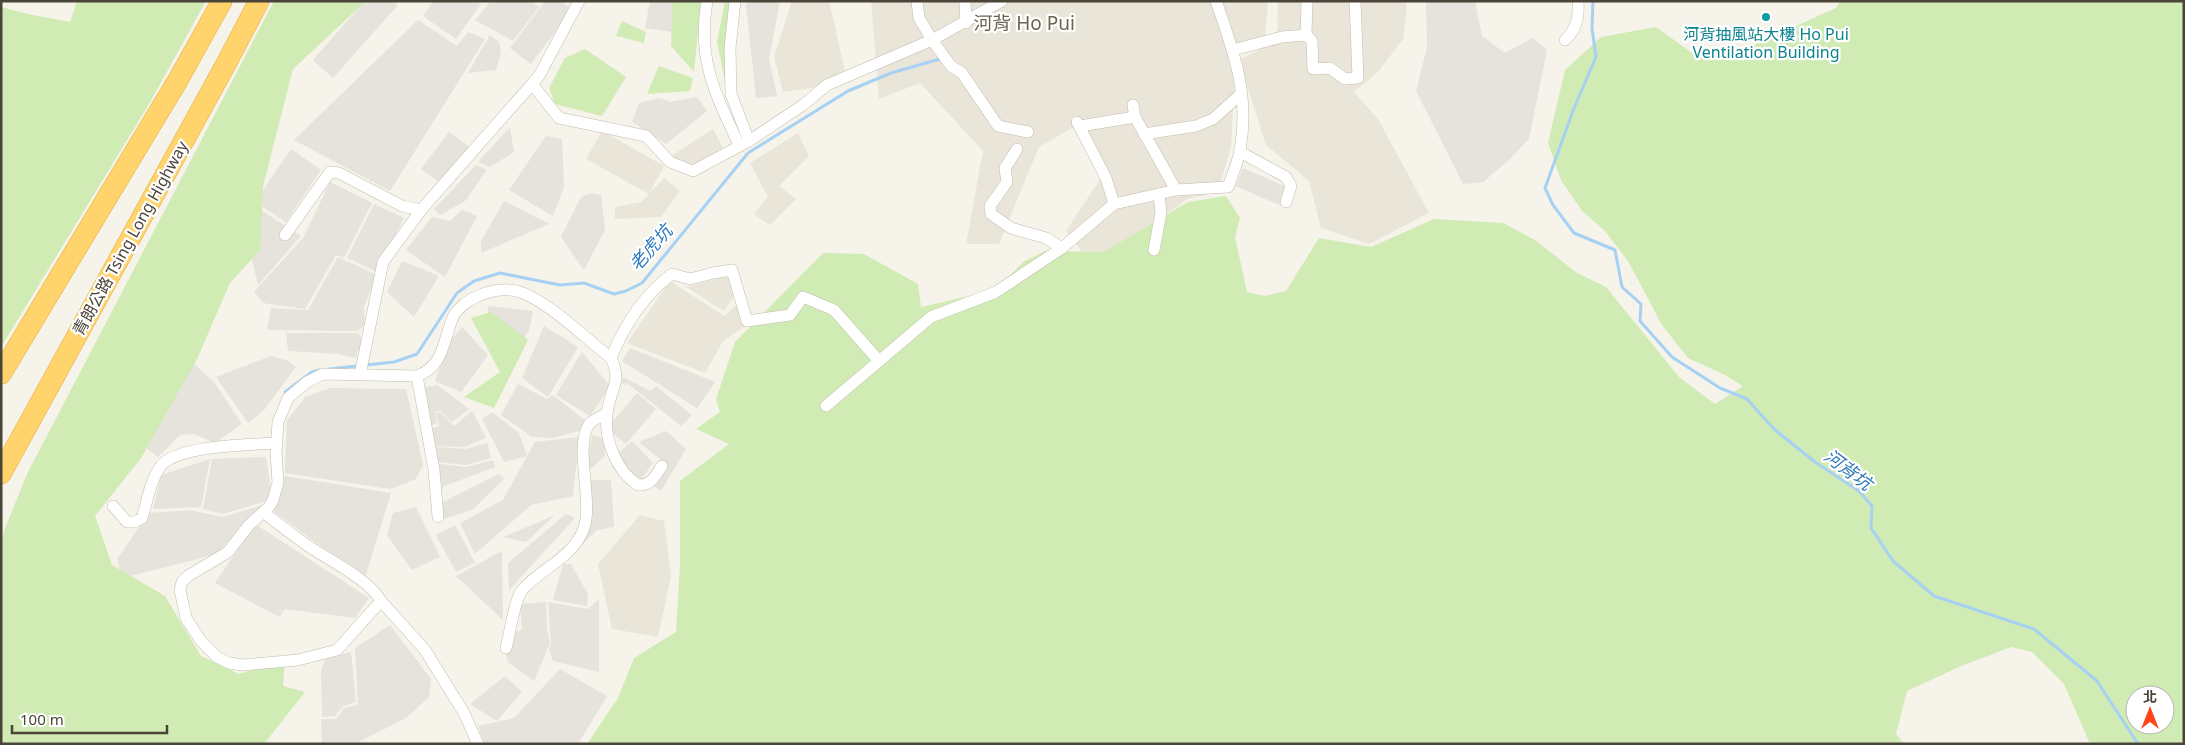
<svg xmlns="http://www.w3.org/2000/svg" width="2185" height="745" viewBox="0 0 2185 745" font-family="'Noto Sans','Noto Sans TC',sans-serif">
<style>
.residential{fill:#eae5d9}
.industrial{fill:#e6e2dc}
.green{fill:#d0ebb3;fill-rule:evenodd}
.lines{fill:none;stroke-linecap:round;stroke-linejoin:round}
.stream{stroke:#a7d1f3;stroke-width:3}
.minor-casing{stroke:#c2bcad;stroke-width:12}
.motorway-casing{stroke:#e3ab38;stroke-width:21}
.minor{stroke:#fff;stroke-width:11}
.motorway{stroke:#ffd46d;stroke-width:20}
.culture-dot{fill:#0f9aa8;stroke:#fff;stroke-width:2}
.labels{text-anchor:middle;stroke-width:4.5;stroke-linejoin:round;paint-order:stroke}
.culture-label{font-size:16px;fill:#0d838f;stroke:#fff}
.street-label{font-size:16px;fill:#4b4438;stroke:#fff}
.water-label{font-size:18px;font-style:italic;fill:#2c7abc;stroke:#fff}
.quarter-label{font-size:19px;fill:#6e634f;stroke:#fff}
</style>
<rect width="100%" height="100%" fill="#f6f3eb"/>
<!-- residential -->
<g class="residential">
<polygon points="792,1 829,1 845,71 812,88 783,92 774,57"/>
<polygon points="871,1 1268,1 1265,37 1236,57 1231,146 1218,192 1187,199 1105,259 1089,261 1066,231 1101,178 1079,124 1039,147 999,244 966,244 983,151 920,83 879,99"/>
<polygon points="1278,1 1406,1 1407,6 1403,39 1378,72 1354,92 1378,119 1429,213 1369,244 1321,228 1309,181 1266,145 1239,60 1277,41"/>
<polygon points="713,129 723,148 691,168 671,156"/>
<polygon points="602,131 664,166 649,194 664,178 680,191 661,217 615,219 615,207 641,202 649,194 586,159"/>
<polygon points="798,133 809,156 779,186 796,199 770,225 754,214 768,197 750,163"/>
<polygon points="727,276 735,295 724,311 686,287"/>
<polygon points="670,281 724,316 738,304 753,321 723,341 705,373 627,343"/>
<polygon points="640,515 664,521 671,576 658,637 612,629 598,564"/>
</g>
<!-- industrial -->
<g class="industrial">
<polygon points="365,1 394,1 398,5 333,78 313,60"/>
<polygon points="433,1 476,1 481,4 456,39 423,16"/>
<polygon points="491,1 531,1 539,7 513,41 475,20"/>
<polygon points="545,1 561,1 572,9 531,64 510,48"/>
<polygon points="650,1 684,1 679,33 645,28"/>
<polygon points="750,1 780,1 769,59 777,96 756,98 746,5"/>
<polygon points="1426,1 1475,1 1482,36 1505,53 1533,38 1547,50 1529,139 1508,161 1483,182 1463,184 1416,91 1427,47"/>
<polygon points="418,20 457,46 468,32 485,39 390,191 294,140"/>
<polygon points="490,35 499,42 501,54 496,70 468,73"/>
<polygon points="697,97 707,111 666,144 632,122 639,103 659,98 670,102"/>
<polygon points="510,127 514,152 490,167 478,162"/>
<polygon points="449,132 469,147 441,184 421,169"/>
<polygon points="546,136 562,139 564,187 553,216 509,190"/>
<polygon points="291,149 321,170 286,222 255,202"/>
<polygon points="476,165 487,170 465,201 440,215 434,209"/>
<polygon points="1243,168 1289,188 1282,206 1235,186"/>
<polygon points="330,182 372,203 344,258 336,255 305,309 263,303 254,292 303,238"/>
<polygon points="591,193 601,195 605,230 584,270 561,237 581,197"/>
<polygon points="236,194 301,236 258,285"/>
<polygon points="504,201 549,224 481,253 481,241"/>
<polygon points="374,204 404,218 377,272 347,258"/>
<polygon points="462,210 477,216 445,277 406,250 432,217 450,221"/>
<polygon points="338,257 377,275 364,306 365,325 357,331 267,330 271,308 308,310"/>
<polygon points="402,261 439,276 414,317 387,292"/>
<polygon points="488,306 533,311 529,331 514,351 488,329"/>
<polygon points="544,326 578,347 548,397 522,378"/>
<polygon points="462,327 488,355 461,392 435,381 449,342"/>
<polygon points="286,333 359,333 362,342 355,358 338,354 288,351"/>
<polygon points="630,348 715,382 697,408 622,361"/>
<polygon points="582,352 610,386 590,416 556,395"/>
<polygon points="271,356 286,360 296,367 264,410 248,423 216,377"/>
<polygon points="187,358 214,382 242,424 215,443 194,434 180,435 158,457 139,443"/>
<polygon points="623,377 651,391 656,386 692,415 681,426 627,383 625,385 621,383"/>
<polygon points="518,384 547,399 553,395 586,421 579,431 553,438 532,437 501,415"/>
<polygon points="437,385 469,409 452,422 440,411 435,411 437,423 423,429 419,401 425,387"/>
<polygon points="330,388 406,389 423,465 416,479 390,489 285,473 287,421 305,397"/>
<polygon points="637,393 656,409 626,444 607,428"/>
<polygon points="472,411 486,438 464,447 435,446 429,429 439,426 436,413 440,412 454,426"/>
<polygon points="492,412 519,433 527,456 504,462 482,419"/>
<polygon points="666,431 686,449 661,491 653,485 666,464 639,442"/>
<polygon points="592,435 604,439 605,456 586,473"/>
<polygon points="579,437 573,496 531,505 475,554 460,523 503,500 535,442"/>
<polygon points="632,441 653,463 639,482 616,455"/>
<polygon points="487,443 491,458 466,465 438,462 436,447 466,449"/>
<polygon points="266,457 271,490 266,501 223,514 203,509 212,459"/>
<polygon points="210,459 201,507 153,509 161,475"/>
<polygon points="493,460 495,467 442,487 439,464 467,467"/>
<polygon points="499,474 504,479 472,510 444,519 441,503"/>
<polygon points="285,476 391,493 365,578 274,512"/>
<polygon points="588,480 611,480 614,527 597,530 574,552"/>
<polygon points="262,505 217,554 122,578 117,559 149,513 189,510 223,517"/>
<polygon points="416,507 440,557 412,570 387,535 393,513"/>
<polygon points="566,514 575,518 509,590 508,563"/>
<polygon points="555,515 526,542 503,537"/>
<polygon points="255,524 369,598 355,618 285,609 279,617 215,583"/>
<polygon points="455,525 475,563 456,572 436,535"/>
<polygon points="502,551 503,620 456,576"/>
<polygon points="563,564 571,564 588,594 587,606 553,600"/>
<polygon points="599,599 599,672 553,661 549,650 551,644 548,602 588,609"/>
<polygon points="546,602 547,628 550,643 534,681 508,662 506,655 515,632 522,630 520,604"/>
<polygon points="390,625 431,679 429,697 406,718 355,744 322,744 321,719 336,719 344,708 358,705 355,648"/>
<polygon points="351,652 356,702 343,706 335,716 322,717 321,670 326,658"/>
<polygon points="560,669 607,696 578,744 485,744 478,726 514,718"/>
<polygon points="505,676 522,692 497,721 470,704"/>
</g>
<!-- green -->
<g class="green">
<polygon points="77,1 206,1 149,104 1,347 1,7 28,14 70,22"/>
<polygon points="274,1 366,1 293,69 263,186 260,250 230,283 197,359 141,458 95,516 112,565 165,596 201,656 239,674 285,660 283,686 305,692 264,744 1,744 1,543 4,531 27,474"/>
<polygon points="673,1 701,1 694,72 671,46"/>
<polygon points="725,1 736,1 727,91 717,42"/>
<path d="M1840,1H2184V744H2090L2064,684L2032,652L2011,647L1961,666L1907,691L1896,734L1904,744H587L618,698L634,658L676,632L680,564V481L729,444L696,429L720,412L716,399L735,342L823,253L864,254L918,284L921,307L996,290L1023,262L1045,251L1104,252L1188,202L1226,196L1240,218L1235,237L1247,292L1265,296L1286,291L1319,238L1371,247L1434,219L1503,223L1535,240L1577,273L1606,287L1679,377L1715,404L1743,386L1725,375L1688,358L1662,325L1628,261L1605,231L1582,211L1561,180L1548,143L1565,70L1601,37L1656,27L1692,53H1736L1836,8ZM2135,695H2165V725H2135Z"/>
<polygon points="622,21 646,32 644,43 616,36"/>
<polygon points="585,49 626,77 602,116 555,104 549,88 565,58"/>
<polygon points="659,66 693,78 690,91 647,94"/>
<polygon points="491,312 528,340 494,408 464,397 500,372 471,318"/>
</g>
<g class="lines">
<!-- stream -->
<g class="stream">
<polyline points="1593,1 1592,28 1596,57 1574,108 1545,188 1553,205 1574,233 1615,250 1622,287 1641,304 1640,321 1672,357 1720,388 1747,399 1774,429 1815,462 1859,491 1872,506 1871,528 1893,561 1934,596 2034,629 2097,681 2138,744"/>
<polyline points="329,369 394,362 417,354 457,293 474,281 500,273 560,285 584,283 614,294 626,291 642,283 748,153 848,91 891,73 940,59"/>
<polyline points="285,392 312,372 320,370"/>
</g>
<defs>
<g id="minor">
<path d="M707,1C697,60 715,93 739,145"/>
<polyline points="735,1 730,48 731,94 749,141"/>
<polyline points="917,1 919,18 932,40 951,66 962,73 998,126 1028,132"/>
<polyline points="965,1 966,23"/>
<polyline points="1306,35 1307,1"/>
<path d="M1565,40C1577,29 1579,17 1578,1"/>
<polyline points="1233,50 1282,37 1306,35 1312,41 1313,69 1330,68 1345,79 1358,78 1355,1"/>
<polyline points="532,84 559,118 646,136 670,162 693,171 749,141 803,105 827,85 932,40 1002,1"/>
<polyline points="1133,105 1135,117 1176,190"/>
<polyline points="1077,122 1106,178 1114,204"/>
<polyline points="1080,126 1135,117"/>
<polyline points="1144,134 1196,126 1213,119 1242,93"/>
<polyline points="1017,149 1005,168 1007,182 990,206 991,214 1011,228 1046,238 1062,248"/>
<polyline points="1240,152 1286,177 1291,186 1286,202"/>
<polyline points="285,235 330,172 339,173 402,206 421,210"/>
<polyline points="1154,250 1161,213 1159,194"/>
<path d="M611,358C624,326 644,295 672,274L690,279L713,273L732,270L747,321L790,315L803,297L834,310L879,361"/>
<polyline points="360,375 383,262 421,210 539,76 579,1"/>
<polyline points="417,376 434,470 438,517"/>
<path d="M826,406L931,317L996,292L1062,248L1114,204L1176,190L1228,187C1232,175 1238,163 1240,150C1250,96 1234,52 1216,1"/>
<path d="M113,506L127,522H134L142,518C147,502 150,481 160,467C175,445 250,445 276,443"/>
<path d="M263,512C276,522 290,533 304,543C326,559 368,578 381,601L425,650L464,713L478,744"/>
<path d="M381,601L337,650L298,660L243,665L229,663L217,657L201,641L186,618L180,590L182,582L188,576L228,552L249,525L269,507L273,500L278,483L276,452L278,422L288,398L307,382L323,374L417,376C444,366 443,341 453,317C457,309 468,300 476,297C488,291 503,288 517,291C546,299 586,339 611,358C623,383 609,390 607,414C604,439 616,471 638,485C651,486 655,476 662,466"/>
<path d="M506,648C510,634 514,599 523,589C542,568 574,557 584,528C593,502 575,448 588,426C591,420 601,417 607,413"/>
</g>
<g id="motorway">
<polyline points="1,374 178,80 222,1"/>
<polyline points="1,474 226,64 259,1"/>
</g>
</defs>
<!-- minor casing -->
<use href="#minor" class="minor-casing"/>
<!-- motorway casing -->
<use href="#motorway" class="motorway-casing"/>
<!-- minor -->
<use href="#minor" class="minor"/>
<!-- motorway -->
<use href="#motorway" class="motorway"/>
</g>
<!-- markers -->
<circle class="culture-dot" cx="1766" cy="17" r="5"/>
<g class="labels">
<!-- culture labels -->
<g class="culture-label">
<text x="1766" y="40">河背抽風站大樓 Ho Pui<tspan x="1766" dy="18">Ventilation Building</tspan></text>
</g>
<!-- street labels -->
<g class="street-label">
<text transform="translate(130 238) rotate(-61)" y="6">青朗公路 Tsing Long Highway</text>
</g>
<!-- water labels -->
<g class="water-label">
<text transform="translate(651 248) rotate(-49)" y="6">老虎坑</text>
<text transform="translate(1848 470) rotate(37)" y="6">河背坑</text>
</g>
<!-- quarter labels -->
<g class="quarter-label">
<text x="1024" y="30">河背 Ho Pui</text>
</g>
</g>
<!-- border -->
<rect width="2185" height="745" fill="none" stroke="#4b4438" stroke-width="5"/>
<!-- north arrow -->
<g transform="translate(2150 710)"><circle r="24" fill="#ffffff" stroke="#b7b4af"/>
<path d="M0-4L9 19L0 12L-9 19Z" fill="#ff4519"/>
<text y="-8" font-size="14" font-weight="bold" text-anchor="middle" fill="#4b4438">北</text>
</g>
<!-- scale -->
<path d="M12 725v8h155v-8" fill="none" stroke="#4b4438" stroke-width="2.5"/>
<text x="20" y="725" font-size="15" fill="#4b4438" stroke="#ffffff" stroke-width="4" paint-order="stroke">100 m</text>
</svg>
